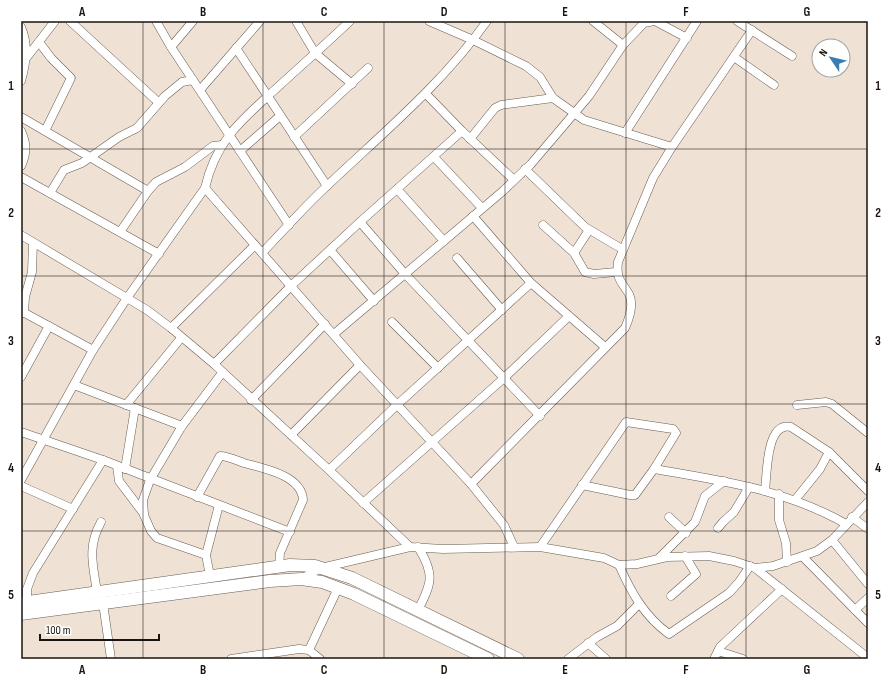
<svg xmlns="http://www.w3.org/2000/svg" width="889" height="680" viewBox="0 0 889 680" font-family="'Sofia Sans Condensed',sans-serif">
<style>
.lines{fill:none;stroke-linecap:round;stroke-linejoin:round}
.street-casing{stroke:#695d51;stroke-width:9}
.primary-casing{stroke:#695d51;stroke-width:13}
.street{stroke:#fff;stroke-width:8}
.primary{stroke:#fff;stroke-width:12}
.grid{fill:none;stroke:#19140f;stroke-width:1;stroke-opacity:0.55}
.neatline{fill:none;stroke:#19140f;stroke-width:1.5}
.grid-label{font-size:13px;text-anchor:middle;font-weight:bold;fill:#19140f}
</style>
<rect width="100%" height="100%" fill="#efe1d4"/>
<g class="lines">
<defs>
<g id="street">
<polyline points="70,21 158,102"/>
<polyline points="156,21 171,47 289,225"/>
<polyline points="296,21 315,53 352,84"/>
<polyline points="429,21 473,40 526,66 540,77 553,98 584,120 672,147"/>
<polyline points="593,21 623,45"/>
<polyline points="655,21 687,38"/>
<polyline points="737,21 792,56"/>
<path d="M21,27C29,45 26,63 21,81"/>
<polyline points="39,42 51,58 71,78 45,131"/>
<polyline points="171,47 193,21"/>
<polyline points="236,48 327,186"/>
<polyline points="27,57 55,21"/>
<polyline points="734,57 774,85"/>
<polyline points="200,90 260,21"/>
<polyline points="426,94 462,131 514,180"/>
<polyline points="21,117 148,191 120,232"/>
<path d="M21,131C27,144 27,153 21,166"/>
<polyline points="625,133 697,21"/>
<polyline points="294,137 368,68"/>
<polyline points="470,139 495,108 501,105 553,98"/>
<polyline points="240,151 280,116"/>
<polyline points="434,157 482,208"/>
<polyline points="525,169 585,227 622,249"/>
<polyline points="21,177 159,254"/>
<polyline points="205,188 360,365 471,484 504,525 514,547"/>
<polyline points="397,189 444,241"/>
<polyline points="148,191 156,182 185,167 213,146 222,145"/>
<polyline points="50,193 64,170 82,163 119,137 137,128 165,96 182,82 193,80"/>
<polyline points="473,216 531,283 605,347"/>
<polyline points="360,222 405,274 540,416"/>
<polyline points="543,225 574,253 585,272 594,274 616,272"/>
<polyline points="21,235 147,310 171,328 214,364 329,470 410,547"/>
<polyline points="330,250 374,301"/>
<path d="M262,253C284,230 305,206 328,185C384,132 442,84 487,21"/>
<polyline points="574,253 589,230"/>
<polyline points="457,258 502,310"/>
<polyline points="21,311 93,350"/>
<polyline points="24,313 25,297 32,272 33,243"/>
<polyline points="392,322 438,368"/>
<polyline points="171,328 255,245"/>
<polyline points="334,334 503,191 531,164 589,96 623,45 644,23 654,21"/>
<polyline points="214,364 292,285 360,222 462,131"/>
<polyline points="21,377 49,326"/>
<polyline points="74,385 182,426"/>
<polyline points="251,400 325,324"/>
<polyline points="126,405 181,338"/>
<polyline points="797,405 826,402 832,404 868,433"/>
<polyline points="21,432 103,460 290,532"/>
<polyline points="291,435 360,365"/>
<polyline points="117,466 119,481 144,514"/>
<polyline points="125,469 135,408"/>
<polyline points="329,470 398,404 531,283"/>
<path d="M21,480L93,350L127,298L205,188C216,139 244,118 279,86C303,64 327,43 350,21"/>
<path d="M471,484L625,328C629,319 634,304 629,294C621,281 616,279 618,262L653,178L672,147L752,30"/>
<path d="M582,485L630,495H635L654,469C720,480 787,490 846,524"/>
<polyline points="21,486 73,509"/>
<path d="M765,491C767,474 766,421 791,427L829,452L868,491"/>
<polyline points="779,494 779,520 786,543 787,562"/>
<path d="M197,497L220,456C227,456 236,460 244,463C262,468 302,475 303,500L280,553L279,567"/>
<polyline points="795,500 820,469 829,452"/>
<polyline points="363,503 504,378 569,316"/>
<polyline points="669,517 686,533"/>
<polyline points="852,517 868,529"/>
<polyline points="718,528 723,522 734,512 749,487"/>
<polyline points="832,540 868,584"/>
<path d="M418,547C435,574 432,583 418,610"/>
<polyline points="540,547 626,422 673,429 676,433 654,469"/>
<polyline points="206,555 157,538 151,531 144,515 143,500 150,480 182,426 222,373"/>
<polyline points="803,557 868,623"/>
<polyline points="659,558 695,522 705,496 724,481"/>
<path d="M619,565C631,592 644,616 669,634L729,593L739,582L750,566"/>
<polyline points="755,568 868,658"/>
<polyline points="210,576 206,555 219,505"/>
<polyline points="301,579 321,568 410,547 443,549 540,547 604,558 619,565 637,564 667,557 709,556 734,561 755,568 773,566 817,551 832,540 868,502"/>
<path d="M97,592C93,565 87,547 101,522"/>
<polyline points="671,596 696,574 685,556"/>
<polyline points="27,602 27,589 33,573 103,460"/>
<polyline points="103,603 111,659"/>
<polyline points="855,610 868,598"/>
<polyline points="588,643 606,659"/>
<polyline points="309,650 338,588"/>
<polyline points="718,651 743,659"/>
<polyline points="231,659 299,649 309,650 320,659"/>
<polyline points="568,659 597,637 617,626 639,604"/>
<polyline points="714,659 720,647 782,589"/>
</g>
<g id="primary">
<polyline points="21,603 290,565 315,566 352,578 518,659"/>
<polyline points="21,614 270,581 301,579 322,582 354,594 488,659"/>
</g>
</defs>
<!-- street casing -->
<use href="#street" class="street-casing"/>
<!-- primary casing -->
<use href="#primary" class="primary-casing"/>
<!-- street -->
<use href="#street" class="street"/>
<!-- primary -->
<use href="#primary" class="primary"/>
</g>
<!-- grid -->
<path class="grid" d="M143,21V659M263,21V659M384,21V659M505,21V659M626,21V659M746,21V659M21,149H868M21,276H868M21,404H868M21,531H868"/>
<!-- border -->
<rect width="889" height="680" fill="none" stroke="#ffffff" stroke-width="44"/>
<!-- north arrow -->
<g transform="translate(831 58) rotate(305)"><circle r="19" fill="#ffffff" stroke="#a3a19f"/>
<path d="M0-3L7 15L0 10L-7 15Z" fill="#387db3"/>
<text y="-6" font-size="11" font-weight="bold" text-anchor="middle" fill="#19140f">N</text>
</g>
<!-- scale -->
<path d="M40 634v6h119v-6" fill="none" stroke="#19140f" stroke-width="2"/>
<text x="46" y="634" font-size="12" fill="#19140f" stroke="#ffffff" stroke-width="3" paint-order="stroke">100 m</text>
<rect x="22" y="22" width="845" height="636" class="neatline"/>
<g class="grid-label">
<text x="82" y="16">A</text>
<text x="203" y="16">B</text>
<text x="324" y="16">C</text>
<text x="444" y="16">D</text>
<text x="565" y="16">E</text>
<text x="686" y="16">F</text>
<text x="807" y="16">G</text>
<text x="11" y="90">1</text>
<text x="878" y="90">1</text>
<text x="11" y="217">2</text>
<text x="878" y="217">2</text>
<text x="11" y="345">3</text>
<text x="878" y="345">3</text>
<text x="11" y="472">4</text>
<text x="878" y="472">4</text>
<text x="11" y="599">5</text>
<text x="878" y="599">5</text>
<text x="82" y="674">A</text>
<text x="203" y="674">B</text>
<text x="324" y="674">C</text>
<text x="444" y="674">D</text>
<text x="565" y="674">E</text>
<text x="686" y="674">F</text>
<text x="807" y="674">G</text>
</g>
</svg>
